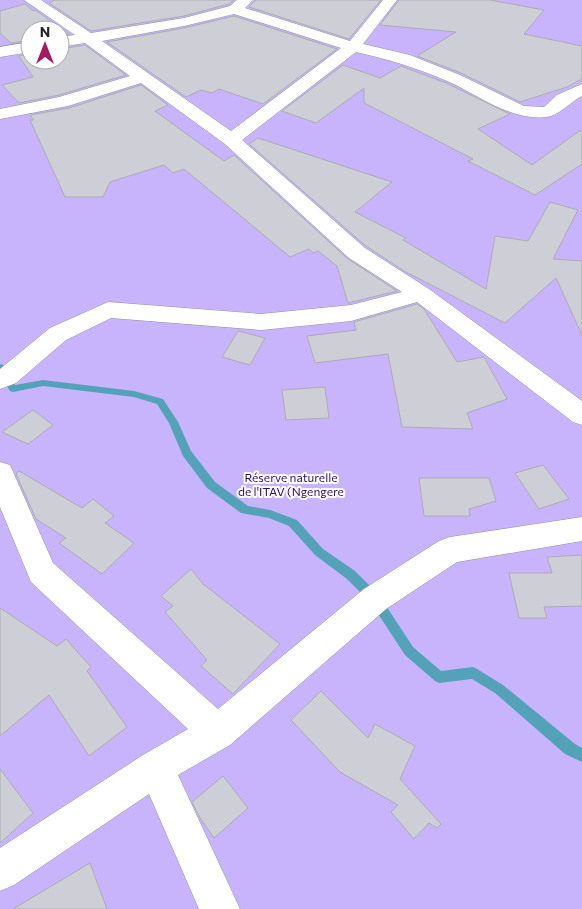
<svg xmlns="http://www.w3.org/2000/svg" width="582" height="909" viewBox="0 0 582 909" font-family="Commissioner,sans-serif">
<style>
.green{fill:#c7b4fc;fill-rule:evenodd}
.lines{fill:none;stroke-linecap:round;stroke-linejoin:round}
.stream{fill:#53a2b7;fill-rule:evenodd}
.building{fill:#cecfd6;stroke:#abacb3}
.street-casing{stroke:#909499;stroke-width:1}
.street{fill:#fff;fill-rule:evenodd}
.labels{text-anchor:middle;stroke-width:4;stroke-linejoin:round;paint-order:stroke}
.park-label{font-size:12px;fill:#340c65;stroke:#fefefe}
</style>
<rect width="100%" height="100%" fill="#edf1f7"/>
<!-- green -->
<path class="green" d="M0,0H582V909H0ZM30,30H60V60H30Z"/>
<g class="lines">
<!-- stream -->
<polygon class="stream" points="0,364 3,365 15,385 43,380 134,391 163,399 178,422 191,451 215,482 248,506 270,510 297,520 323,549 355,571 379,595 413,647 441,671 473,667 477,669 503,685 575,744 582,748 582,762 565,754 495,693 472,679 439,683 435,681 405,655 371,603 347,579 315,555 289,526 269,518 241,513 207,488 183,456 169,423 157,404 134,397 43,386 13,392 10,391 0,375"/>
</g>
<!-- building -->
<g class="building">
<polygon points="55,0 234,0 229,4 184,16 91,31 49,3"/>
<polygon points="255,0 381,0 349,39 249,7"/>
<polygon points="399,0 490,0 544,10 524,34 582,46 582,79 567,87 520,102 461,73 417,56 456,32 380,25"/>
<polygon points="25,4 33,11 35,10 70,34 60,35 60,30 30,30 30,40 11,43 0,33 0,11"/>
<polygon points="234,16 337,49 263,104 219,89 212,93 201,90 186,97 107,42 184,28"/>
<polygon points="85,45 126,75 59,95 19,103 2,85 33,77 19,56 30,54 30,60 60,60 60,49"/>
<polygon points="343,65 380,78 401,66 446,83 510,114 478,129 532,165 582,129 582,164 535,195 468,161 473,159 364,103 364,88 316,123 282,111"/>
<polygon points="141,85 168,105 155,111 224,161 234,155 348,259 397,291 348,303 337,266 318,251 313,253 309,249 290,257 184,169 173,173 164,165 110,182 103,197 65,197 30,120 34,120 30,115 69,108"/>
<polygon points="258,138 392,182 355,212 406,238 403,240 486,289 495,236 528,241 550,202 578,210 553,259 582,261 582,335 556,278 505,323 404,271 366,246 249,144"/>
<polygon points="417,304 424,309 457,362 484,357 507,399 467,413 473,429 402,427 388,354 315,363 307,336 356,330 354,322"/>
<polygon points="238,331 265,338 250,365 222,357"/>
<polygon points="325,387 329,418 286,420 282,390"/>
<polygon points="33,410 53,425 28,444 2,432"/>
<polygon points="543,465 569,499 539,509 515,473"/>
<polygon points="19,471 82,508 93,499 114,516 105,523 134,543 102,574 59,543 66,538 36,519 16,474"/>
<polygon points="419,478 489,478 496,501 469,509 470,516 424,516"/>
<polygon points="582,555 582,606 544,607 547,618 519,618 509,573 552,573 547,557"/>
<polygon points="191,569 203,584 280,644 233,694 201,666 207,660 165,612 173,606 161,596"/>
<polygon points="0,608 57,646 66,639 91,667 87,671 127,727 89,756 49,695 0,736"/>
<polygon points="321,691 368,738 375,724 415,746 400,779 441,824 437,828 429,823 414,839 391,812 398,805 340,772 291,720"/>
<polygon points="0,769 33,813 0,843"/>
<polygon points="223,776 248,808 214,838 200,818 192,802"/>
<polygon points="90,863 107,909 13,909"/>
</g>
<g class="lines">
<defs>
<g id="street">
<path d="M24,0H41L91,33L184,18L230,6L237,0H253L245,8L350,41L383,0H397L363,44L410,55L460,75L524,106L544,107L557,95L582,84V96C570,102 558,116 547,117C510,121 479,95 447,81C417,68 388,59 356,52L242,140L365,248L429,289L582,401V425L573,422L417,302L351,321L261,330L111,318L66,340L16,383L0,389V369L50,328L108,302L261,314L351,305L402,292L349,258L225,144L141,83L68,106L0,119V109L59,97L130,76L85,43L60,47V37L75,35ZM234,14L341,48L231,131L102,41L184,26Z"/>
<polygon points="30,42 30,52 0,57 0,47"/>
<polygon points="0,462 10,465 53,563 218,709 364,589 439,541 450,537 582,517 582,541 457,562 386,609 230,745 178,775 240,909 199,909 149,794 14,885 0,891 0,848 143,755 188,729 31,582 0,507"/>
</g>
</defs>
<!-- street casing -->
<use href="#street" class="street-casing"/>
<!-- street -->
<use href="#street" class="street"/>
</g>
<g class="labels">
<!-- park labels -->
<g class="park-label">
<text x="291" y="482">Réserve naturelle<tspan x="291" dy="14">de l'ITAV (Ngengere</tspan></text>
</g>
</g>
<!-- north arrow -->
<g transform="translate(45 45)"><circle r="24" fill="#fefefe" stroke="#a6a7a8"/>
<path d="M0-4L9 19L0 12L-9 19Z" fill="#a41a61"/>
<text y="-8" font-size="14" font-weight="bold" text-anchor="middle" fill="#222426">N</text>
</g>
</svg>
